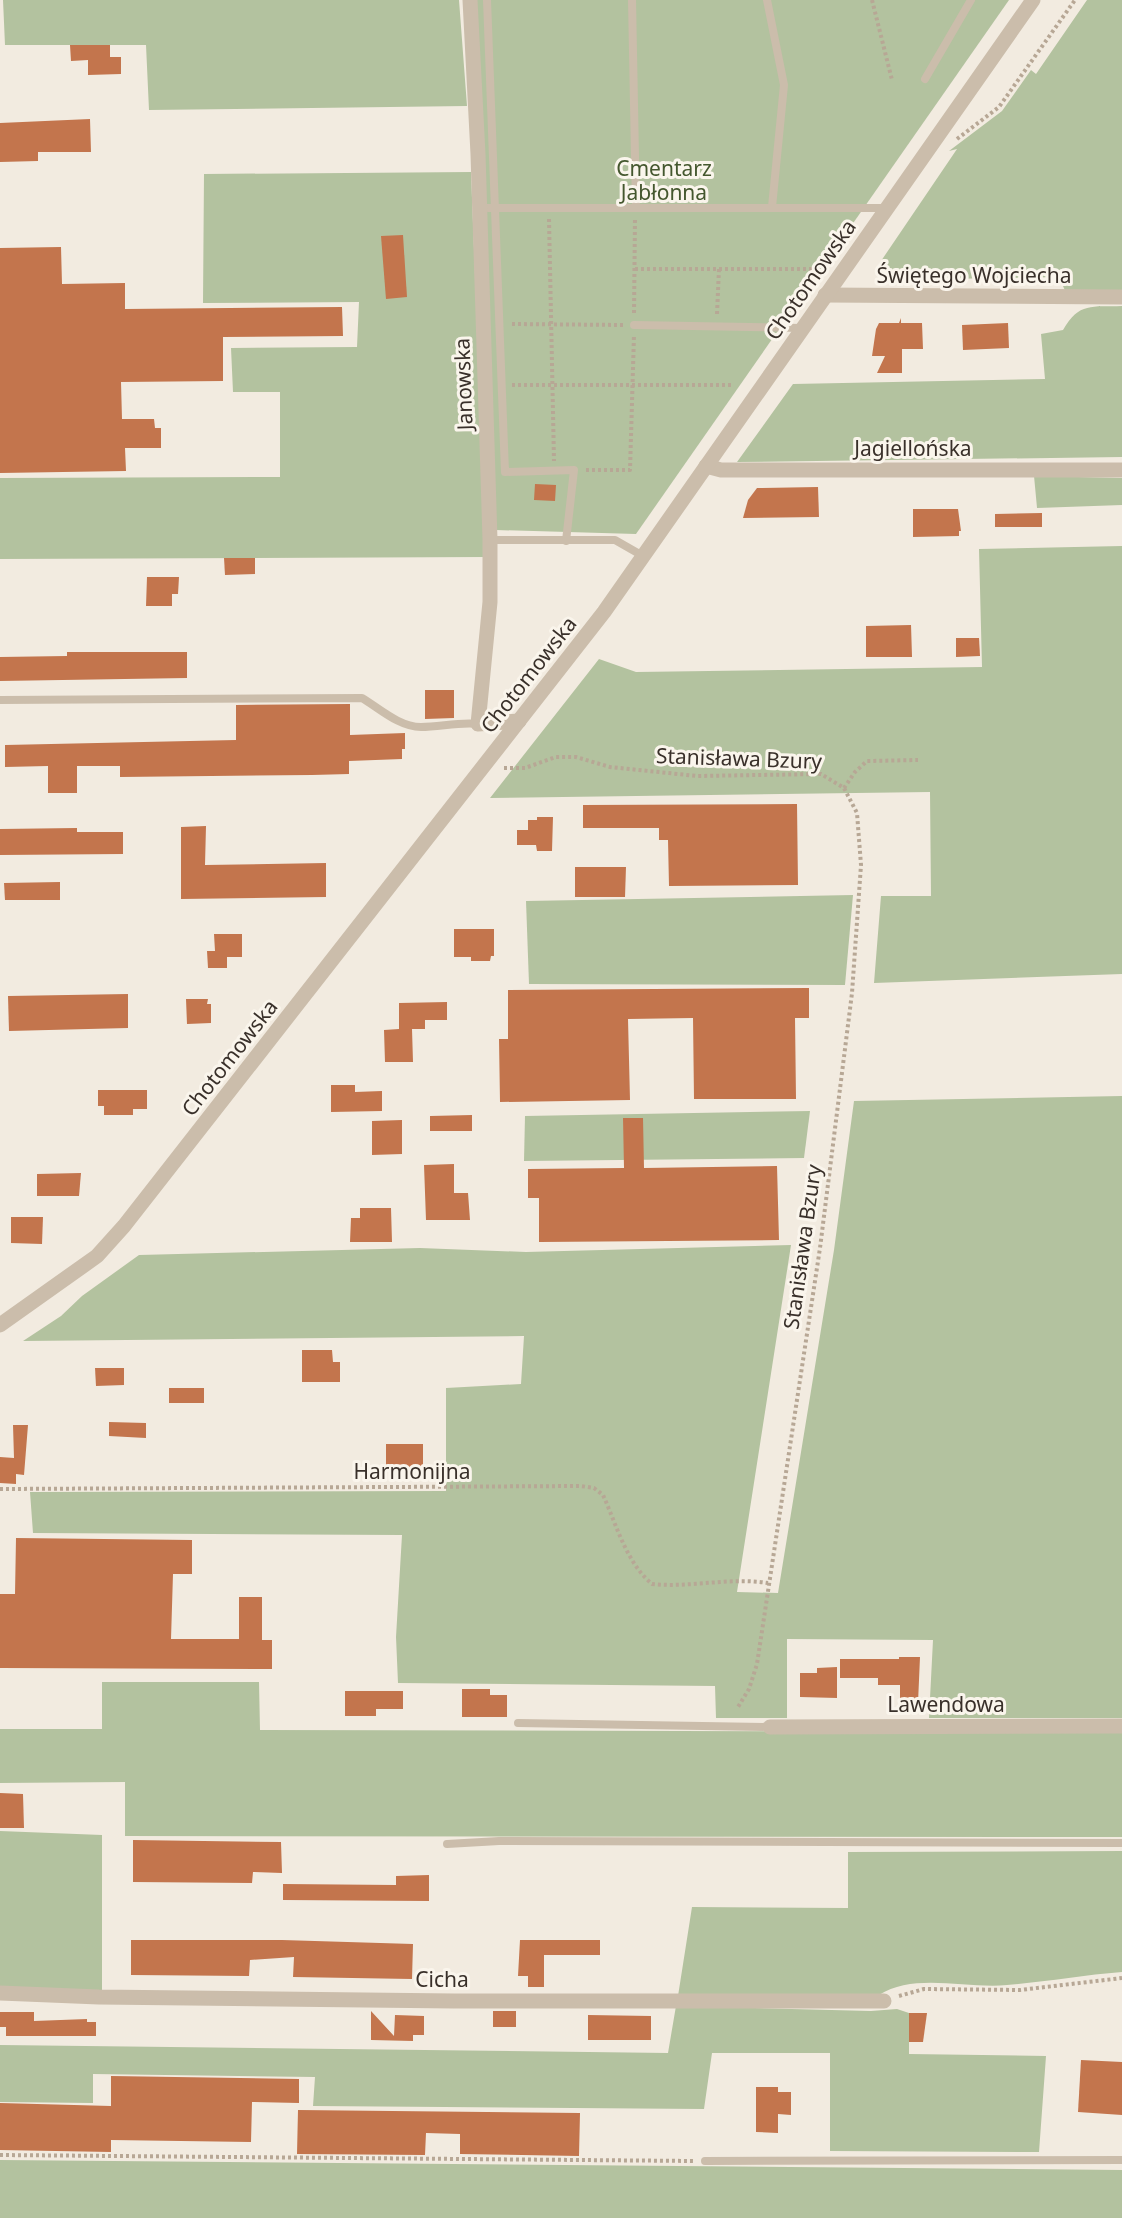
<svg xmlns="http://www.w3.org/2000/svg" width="1122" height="2218" viewBox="0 0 1122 2218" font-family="'Noto Sans',sans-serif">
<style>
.green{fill:#b3c29f}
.building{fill:#c3754d}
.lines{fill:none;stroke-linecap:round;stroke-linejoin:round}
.path{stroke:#b7a795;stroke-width:4;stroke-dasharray:3 3;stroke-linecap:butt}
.service{stroke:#cbbdab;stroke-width:8}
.minor{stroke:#cbbdab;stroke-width:15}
.tertiary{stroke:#cbbdab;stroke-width:15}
.labels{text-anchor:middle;stroke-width:6;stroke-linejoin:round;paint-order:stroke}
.park-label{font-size:21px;fill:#44572e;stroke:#faf5ec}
.street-label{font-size:21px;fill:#39302a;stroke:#faf5ec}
</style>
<rect width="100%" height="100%" fill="#f2ebe0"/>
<!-- green -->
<g class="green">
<polygon points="3,0 459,0 467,106 149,110 146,45 5,45"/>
<polygon points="474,0 1009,0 636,534 496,530"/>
<polygon points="1087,0 1122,0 1122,293 1067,295 1059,277 886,280 879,264 957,149 949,151 1002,111 1031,70 1036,74"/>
<polygon points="471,172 486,557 0,559 0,478 280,477 280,392 233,392 231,348 357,347 359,302 203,303 204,174"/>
<path d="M1122,306V457L737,462L793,384L1045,379L1041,334L1063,330C1079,302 1092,307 1122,306Z"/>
<polygon points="1034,476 1122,478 1122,505 1037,508"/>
<polygon points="1122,546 1122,974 874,983 881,896 931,896 930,792 490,798 599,659 636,672 982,667 979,549"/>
<polygon points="853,895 845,985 529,984 526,901"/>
<polygon points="1122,1096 1122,1718 929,1718 933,1640 787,1639 787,1718 716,1718 715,1686 398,1683 396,1637 402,1535 33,1533 30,1492 446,1491 446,1388 521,1384 524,1336 23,1341 61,1316 82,1296 139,1255 420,1248 526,1252 791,1245 737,1592 778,1593 834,1250 854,1101"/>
<polygon points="810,1111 804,1158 524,1161 525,1116"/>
<polygon points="102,1682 259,1682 260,1730 1122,1732 1122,1837 125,1836 125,1782 0,1783 0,1729 102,1729"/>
<polygon points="0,1831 102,1835 102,1992 0,1991"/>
<path d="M1122,1851V1972C1083,1975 1045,1982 1007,1985C966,1989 914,1972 879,1995L678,1996L692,1907L848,1908V1852Z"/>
<polygon points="676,2006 871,2011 897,2009 909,2013 909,2054 1046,2056 1039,2152 830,2151 830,2053 712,2053 704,2109 313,2106 315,2077 93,2074 93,2103 0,2102 0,2045 668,2053"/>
<polygon points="0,2160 1122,2170 1122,2218 0,2218"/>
</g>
<!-- building -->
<g class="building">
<polygon points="70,45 110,45 110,57 121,57 121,74 88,75 88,60 71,61"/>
<polygon points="90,119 91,152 38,152 38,161 0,162 0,123"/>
<polygon points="403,235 407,297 386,299 381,236"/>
<polygon points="61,247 62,284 125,283 125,309 342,307 343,336 223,337 223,381 121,382 122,419 154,419 155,428 161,428 161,448 125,448 126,471 0,473 0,248"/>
<polygon points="901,318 901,323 922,323 923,349 902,349 902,373 877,373 885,356 872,356 876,329 879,323 899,323"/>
<polygon points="1008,323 1009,348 963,350 962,325"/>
<polygon points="535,484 556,485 555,501 534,500"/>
<polygon points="818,487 819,517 743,518 748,500 757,488"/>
<polygon points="913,509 958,509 961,531 959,531 959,536 913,537"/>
<polygon points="1042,513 1042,527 995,527 995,514"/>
<polygon points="224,558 255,558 255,574 225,575"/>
<polygon points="147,577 179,577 178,594 172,594 172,606 146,606"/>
<polygon points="911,625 912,657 866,657 866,626"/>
<polygon points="956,638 979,638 980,656 956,657"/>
<polygon points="67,652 187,652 187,678 0,681 0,657 67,656"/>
<polygon points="425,690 454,690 454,718 425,719"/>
<polygon points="350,704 350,735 405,733 405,749 402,749 402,759 349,761 349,774 312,775 120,777 120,766 77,766 77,793 48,793 48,766 5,767 5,745 236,740 236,705"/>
<polygon points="797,804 798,885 669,886 668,840 659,840 659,828 583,828 583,805"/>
<polygon points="537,817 553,817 552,851 537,851 536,845 517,845 517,830 528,830 528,820 537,820"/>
<polygon points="206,826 205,865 326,863 326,897 181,899 181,827"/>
<polygon points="77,828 77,832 123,832 123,854 0,855 0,829"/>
<polygon points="575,867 626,867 625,897 575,897"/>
<polygon points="60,882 60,900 5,900 4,883"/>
<polygon points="454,929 494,929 494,956 491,956 490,961 471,961 471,957 454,957"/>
<polygon points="214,934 242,934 242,957 227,957 227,968 208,968 207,951 215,951"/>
<polygon points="809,988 809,1018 795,1018 796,1099 694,1099 693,1018 628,1019 630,1100 500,1102 499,1039 508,1039 508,990"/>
<polygon points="128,994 128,1028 9,1031 8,996"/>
<polygon points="186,999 208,999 207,1004 211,1004 211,1023 187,1024"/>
<polygon points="447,1002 447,1020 425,1020 425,1029 412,1029 413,1062 385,1062 384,1030 399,1029 399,1003"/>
<polygon points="331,1085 355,1085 355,1092 382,1091 382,1111 331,1112"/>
<polygon points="98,1090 147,1090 147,1109 133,1109 133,1115 104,1115 104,1106 98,1106"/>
<polygon points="472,1115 472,1131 430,1131 430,1116"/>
<polygon points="623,1118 643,1118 644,1168 777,1166 779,1240 539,1242 539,1198 528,1198 528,1169 624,1168"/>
<polygon points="402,1120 402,1154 372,1155 372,1121"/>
<polygon points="454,1164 454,1193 468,1193 470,1220 426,1220 424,1165"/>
<polygon points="81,1173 79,1196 37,1196 37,1174"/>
<polygon points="360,1208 391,1208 392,1242 350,1242 351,1218 360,1218"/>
<polygon points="11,1217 43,1217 42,1244 11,1243"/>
<polygon points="302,1350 332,1350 333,1362 340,1362 340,1382 302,1382"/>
<polygon points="95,1368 124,1368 124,1385 96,1386"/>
<rect x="169" y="1388" width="35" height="15"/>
<polygon points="109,1422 146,1423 146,1438 109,1436"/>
<polygon points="13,1425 28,1425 24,1475 16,1474 16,1484 0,1483 0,1457 14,1458"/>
<rect x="386" y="1444" width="37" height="25"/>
<polygon points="16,1538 192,1540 192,1574 173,1574 171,1639 239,1639 239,1597 262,1597 262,1640 272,1640 272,1669 0,1668 0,1594 15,1594"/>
<polygon points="899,1657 920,1657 918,1703 900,1703 900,1685 878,1685 878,1678 840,1678 840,1659 899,1659"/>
<polygon points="837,1667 837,1698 800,1697 800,1673 817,1673 817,1668"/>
<polygon points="462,1689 490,1689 490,1695 507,1695 507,1717 462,1717"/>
<polygon points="345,1691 403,1691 403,1709 376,1709 376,1716 345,1716"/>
<polygon points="0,1793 23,1794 24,1828 0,1828"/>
<polygon points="133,1840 281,1842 282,1873 253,1872 252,1883 133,1882"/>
<polygon points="429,1875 429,1901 283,1900 283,1884 396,1885 396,1876"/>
<polygon points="131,1940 282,1940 413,1944 412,1979 293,1977 294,1957 250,1960 249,1976 131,1975"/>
<polygon points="520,1940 600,1940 600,1955 544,1955 544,1987 528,1987 528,1976 518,1976"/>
<polygon points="371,2011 394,2036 395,2015 424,2016 424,2035 413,2035 413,2041 371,2040"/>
<rect x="493" y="2011" width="23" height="16"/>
<polygon points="0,2012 34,2012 34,2021 87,2019 87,2022 96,2022 96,2036 6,2036 6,2027 0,2027"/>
<polygon points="909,2013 927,2013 923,2042 909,2042"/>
<polygon points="588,2015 651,2016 651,2040 588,2040"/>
<polygon points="1081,2060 1122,2062 1122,2115 1078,2112"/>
<polygon points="111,2076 299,2079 299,2103 252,2102 251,2142 111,2140 111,2152 0,2150 0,2103 111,2106"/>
<polygon points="756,2087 778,2087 778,2092 791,2092 791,2115 778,2114 778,2133 756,2132"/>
<polygon points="298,2110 580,2113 579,2156 460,2154 460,2134 426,2133 425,2155 297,2154"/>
</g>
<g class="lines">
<!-- path -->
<g class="path">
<polyline points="872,0 892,80"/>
<polyline points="957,139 999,107 1075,0"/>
<polyline points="549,219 554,461"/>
<polyline points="635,269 812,269"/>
<polyline points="634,313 635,218"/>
<polyline points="717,314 719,269"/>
<polyline points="512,324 624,325"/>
<polyline points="512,385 733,385"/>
<polyline points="586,470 630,470 634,335"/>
<polyline points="504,768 525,768 556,757 576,757 610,767 697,776 821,774 844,788 857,813 861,865 852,993 820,1248 757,1664 749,1689 738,1707"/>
<polyline points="844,788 855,772 867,761 918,760"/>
<path d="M0,1489L581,1486L594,1488L603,1495C617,1526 626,1562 652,1584C691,1588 729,1577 768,1583"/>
<polyline points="899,1996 924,1989 1020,1990 1122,1978"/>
<polyline points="0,2155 695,2161"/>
</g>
<!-- service -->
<g class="service">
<polyline points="487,0 505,472 574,470 566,541"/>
<polyline points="632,0 636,208"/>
<polyline points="767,0 784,85 772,207"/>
<polyline points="925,79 971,0"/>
<polyline points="480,208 886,208"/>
<polyline points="634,325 802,328"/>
<polyline points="490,540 615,540 643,556"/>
<path d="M0,700L362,698C379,708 399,727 421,727C440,727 458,722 478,724"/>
<polyline points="518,1723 770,1727"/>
<polyline points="447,1844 499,1841 1122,1843"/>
<polyline points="705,2161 1122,2160"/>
</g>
<!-- minor -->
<g class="minor">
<polyline points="470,0 478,154 490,540 490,602 478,724 519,721"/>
<polyline points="825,295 1122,297"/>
<polyline points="706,466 721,470 1122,470"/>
<polyline points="770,1727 1122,1726"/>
<polyline points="0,1993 99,1997 454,2001 884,2001"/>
</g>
<!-- tertiary -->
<polyline class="tertiary" points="0,1325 97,1256 124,1226 604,612 1033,0"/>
</g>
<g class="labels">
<!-- park labels -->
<g class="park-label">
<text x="664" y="176">Cmentarz<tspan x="664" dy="24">Jabłonna</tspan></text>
</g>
<!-- street labels -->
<g class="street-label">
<text x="974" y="283">Świętego Wojciecha</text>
<text transform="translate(811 280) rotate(-55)" y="7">Chotomowska</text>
<text transform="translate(464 384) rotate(-92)" y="7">Janowska</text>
<text x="913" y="456">Jagiellońska</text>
<text transform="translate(529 675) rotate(-52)" y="7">Chotomowska</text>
<text transform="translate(739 759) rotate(2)" y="7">Stanisława Bzury</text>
<text transform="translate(230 1058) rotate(-52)" y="7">Chotomowska</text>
<text transform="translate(803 1247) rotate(-82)" y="7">Stanisława Bzury</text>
<text x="412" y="1479">Harmonijna</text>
<text x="946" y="1712">Lawendowa</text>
<text x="442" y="1987">Cicha</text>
</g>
</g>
</svg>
